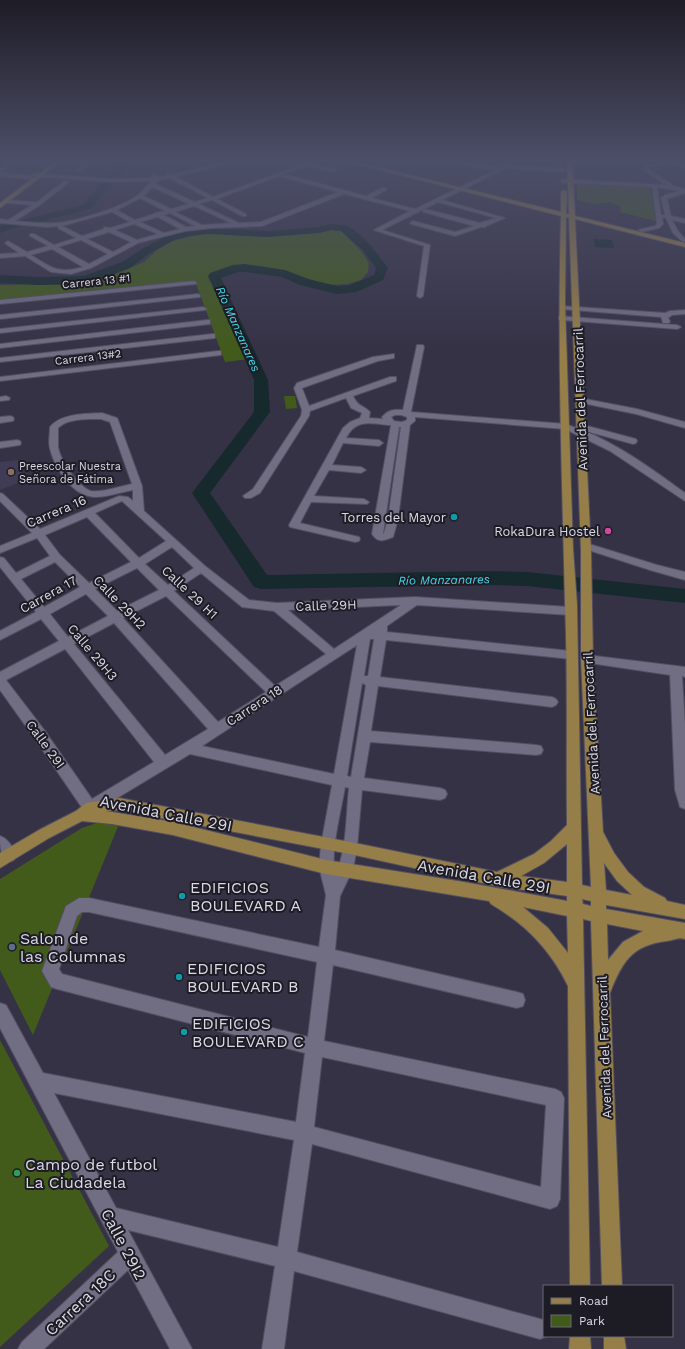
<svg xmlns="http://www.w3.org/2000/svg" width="685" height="1349" viewBox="0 0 685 1349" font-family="'Work Sans',sans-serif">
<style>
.built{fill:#413c56}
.green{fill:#425b1b}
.water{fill:#16292c}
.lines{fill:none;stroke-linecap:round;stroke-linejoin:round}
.river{fill:#16292c;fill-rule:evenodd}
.minor-casing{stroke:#534f60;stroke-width:2}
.major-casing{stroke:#534f60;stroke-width:2}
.minor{fill:#716d83;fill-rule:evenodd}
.major{fill:#967e48;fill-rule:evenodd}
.education-dot{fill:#8d6e63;stroke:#1d1c25;stroke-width:1.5}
.culture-dot{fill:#0f9aa8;stroke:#1d1c25;stroke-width:1.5}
.hotel-dot{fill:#d1479c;stroke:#1d1c25;stroke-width:1.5}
.service-dot{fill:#5c6f8a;stroke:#1d1c25;stroke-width:1.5}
.leisure-dot{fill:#2e9e5b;stroke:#1d1c25;stroke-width:1.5}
.labels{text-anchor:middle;stroke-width:4;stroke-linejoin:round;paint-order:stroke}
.far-street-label{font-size:11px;fill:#dbd9e5;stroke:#1d1c25}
.far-poi-label{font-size:11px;fill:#dbd9e5;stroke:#1d1c25;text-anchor:start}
.far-water-label{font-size:12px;font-style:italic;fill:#40d9ea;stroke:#1d1c25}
.street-label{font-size:13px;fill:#dbd9e5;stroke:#1d1c25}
.poi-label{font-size:13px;fill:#dbd9e5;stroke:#1d1c25;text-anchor:end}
.near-street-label{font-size:16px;fill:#dbd9e5;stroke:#1d1c25}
.near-poi-label{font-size:16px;fill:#dbd9e5;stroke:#1d1c25;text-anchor:start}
</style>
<rect width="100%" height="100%" fill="#363246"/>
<!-- built -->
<polygon class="built" points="21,460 23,481 0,490 0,462"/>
<!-- green -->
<g class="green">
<polygon points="577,183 650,187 656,221 620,212 621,207 611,202 595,204 577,200"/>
<polygon points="333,230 341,231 361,251 369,263 368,272 361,280 347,284 326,285 288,272 248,265 237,266 211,275 249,359 225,362 195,281 0,300 0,285 86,283 109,277 144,262 156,251 172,241 206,233 266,237"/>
<polygon points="295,396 297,408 286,409 284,396"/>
<polygon points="103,821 119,824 33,1035 0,970 0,879 82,828"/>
<polygon points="0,1040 109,1246 0,1347"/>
</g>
<!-- water -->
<polygon class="water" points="594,239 612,240 614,248 595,247"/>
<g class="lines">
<!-- river -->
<g class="river">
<polygon points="113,161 122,161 129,166 90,209 14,228 0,233 0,226 6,224 82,205 118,166"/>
<polygon points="331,224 348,226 359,234 371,246 388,268 383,280 356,292 337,294 300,285 282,277 245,272 238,272 221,278 268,380 270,412 210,493 267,575 487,571 527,572 685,589 685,603 527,586 487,585 261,589 254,587 192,493 254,412 254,380 208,276 210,273 233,265 245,264 285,270 308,279 337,286 350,285 374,275 376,268 363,250 341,231 331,230 319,233 268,237 209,234 188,236 174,240 150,253 130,268 85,284 38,285 0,283 0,275 38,277 84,276 122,262 142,249 166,236 187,230 209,228 268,231 319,227"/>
</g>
<defs>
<g id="minor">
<path d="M11,161H17L0,172L32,176L34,173L110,179L153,178L152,176L155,174L158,177L166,176L168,173L175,174L229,161H235V162L176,177L213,197L311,161H316L312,164L337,170L334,172L307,166L284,174L366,196L382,188H386V190L372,198L415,209L495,170L473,167L457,162V161L500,167L505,161H509L508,165L563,168L566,170L563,172L506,168L442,200L505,218L486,226L485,227H481L455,236L411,224L410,223L413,221L455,232L474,226L423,212V210L425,209L480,223L496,218L438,202L382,230L430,245L423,296L420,298L417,296L424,246L374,230L410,211L344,194L262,226L212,228L185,231L138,243L91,268L71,274L51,272L25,256L0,258V254L19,253L6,244L5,243L8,241L27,252L48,246L30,236V234H34L54,245L76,238L58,228V226L47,227L0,223V219L8,220L32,205L7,203L4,201L5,200L37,202L64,181H68V183L40,205L15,221C31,222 48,225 64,222C84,219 120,207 137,196C143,191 147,185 152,181L110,182L33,176L31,179L0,176V169ZM279,176L338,192L261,222L239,223L199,204L212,200L242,216H246V214L217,199ZM170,178L208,198L195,202L155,184L158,180ZM152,187L189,204L171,209L144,196ZM140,198L165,211L155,213L154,214L135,220L117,210ZM194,206L231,223L202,225L175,212ZM112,212L130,222L110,228L104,227V229L82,236L62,226ZM170,213L195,226L186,227L164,215ZM158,217L180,229L164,233L140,222ZM134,224L158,234L137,240L115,230ZM109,232L131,242L113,252L87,239ZM81,240L108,254L89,264L58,247ZM52,249L83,267C58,274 52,268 31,255Z"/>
<polygon points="82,161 90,162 81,172 78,170 84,163"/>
<polygon points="431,161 439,161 442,162 439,164"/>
<path d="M668,161H676L685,164V168L672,163L648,167V169L674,186L685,189V193L667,199L671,216L685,219V223L672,220L678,231L685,239L684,243L673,233L666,218L662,217L663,224L659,228L641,232L638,230L655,226L657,224L652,187L563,183L560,181L563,179L666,185L642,169L644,165ZM657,187L680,191L665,195L661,198L665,215H661Z"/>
<polygon points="194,281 197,283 196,284 0,304 0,300"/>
<polygon points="198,294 200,295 200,297 0,319 0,315"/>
<polygon points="562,306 665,313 670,311 685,310 685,314 672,315 668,318 670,321 669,323 663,323 661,317 560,309 560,307"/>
<polygon points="203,307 207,309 205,310 0,333 0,329"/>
<polygon points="559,316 677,325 681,327 677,329 562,320 559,320"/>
<polygon points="207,320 210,320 210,324 0,348 0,344"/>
<polygon points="212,334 215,334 215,338 0,362 0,358"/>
<path d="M417,345H423L424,347L411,412L566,424L576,428L577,425L580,424L636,439L637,441L636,443L633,444L582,430C620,445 653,470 685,493V501L610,451L565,429L415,417V421L410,425L398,519L393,537C383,541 378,543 372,534L391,425H388C369,423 356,419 346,438L379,440L383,443L379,446L343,443L332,465L361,467L366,470L361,473L329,470L314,496L364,499L369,502L367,504L311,502L300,523L359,537L360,539L359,541L355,542L290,527L289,525L343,428L350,422L360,418L362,413L351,408L346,398L310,411L309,416L260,493L251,498H245L243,496L253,489L301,416L302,410L294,388L297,383L373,357L394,354V358L378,361L302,388L309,406L390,377H396V381L353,396C359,408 362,404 370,412L369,418L383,419L382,417C388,410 394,409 403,410ZM395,415H401L407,417V420L402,422L394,421L391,417ZM399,427H401L388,519L384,533L383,534Z"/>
<polygon points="218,351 221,351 221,355 0,381 0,377"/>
<polygon points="6,396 10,398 9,400 0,401 0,397"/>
<polygon points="577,398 580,398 637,409 685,422 685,428 636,414 577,402 576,400"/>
<path d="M102,413L117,418L118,420L142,486L144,511L205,566L249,600L277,603L415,597L570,607L574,608L576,611L574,614L570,615L417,605L387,626V632L571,651L575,652L577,655L575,658L571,659L386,640L380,677L552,697L556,699L558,702L556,705L552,707L378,686L371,731L536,745L541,746L543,750L541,754L536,755L370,742L364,778L440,788L445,790L447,794L445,798L440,800L362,790L357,848L353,869L340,896L335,950L517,992L523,994L525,1000L523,1006L517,1008L333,965L324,1041L555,1089L561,1092L564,1098L560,1199L557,1206L550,1209L312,1144L297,1252L540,1319L544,1320V1336H547L540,1339L294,1271L284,1349H262L275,1266L128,1230L192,1349H170L128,1270L44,1349H18L22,1342L118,1252L0,1028V1003L6,1005L43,1073L296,1122L305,1053L57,989L51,987L42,971L66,906L79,898H89L319,947L326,895L319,867L321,845L332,785L190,754L99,809L101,814L99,818L94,820L89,818L35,739L0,690V672L59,641L41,619L0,640V631L36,612L0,567V557L4,558L16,573L50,556L37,538L0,553V546L32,533L0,501V493L3,494L40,529L119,496L128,497L133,501V490C121,492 108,497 96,497C73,497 55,469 50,449C48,442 50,434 50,427C61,413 86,414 102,413ZM101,419L110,422L132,484C121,486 101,493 91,491C78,487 60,460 58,447C58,440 58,434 58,428C68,418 88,419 101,419ZM122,501L166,541L139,558L95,513ZM87,517L131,562L89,583L60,555L45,535ZM172,547L194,568L168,585L145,564ZM55,562L80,587L44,607L21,579ZM137,568L159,590L117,611L95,589ZM201,573L242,607L274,611L326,654L275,686L174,591ZM86,594L108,616L68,637L50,614ZM166,596L266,692L218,722L123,618ZM401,605L334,649L288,610ZM114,623L208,729L165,755L74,644ZM370,639H374L368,676H364ZM357,645L334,774L202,746ZM65,649L154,762L92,799L45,731L6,680ZM362,683L366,685L351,777L347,776ZM345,787L349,788C346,814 347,852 335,875C330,852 341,811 345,787ZM82,912H89L317,962L308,1037L62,974L59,969L77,916ZM322,1057L546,1105L541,1187L314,1127ZM54,1093L294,1140L278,1247L116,1208Z"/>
<polygon points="10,416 13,417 14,419 13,421 0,423 0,417"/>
<polygon points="17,440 20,441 21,443 20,445 0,448 0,442"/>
<polygon points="586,543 657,565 685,572 685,580 650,570 582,548 581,546"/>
<polygon points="587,655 685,667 685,677 682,676 685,724 685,809 680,807 675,790 670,675 583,662 581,659 583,656"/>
<path d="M0,836C8,839 13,847 16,855L14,860L9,862C0,857 0,846 0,836Z"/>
</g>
<g id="major">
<polygon points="56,161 62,161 0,208 0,203"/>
<path d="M345,161H352L561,212V192L564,190L567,192L566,214H569L567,161H572L575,216L685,243V247L575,219L591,551L593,659L603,832L614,853L628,872L644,887L665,898L667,901L685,905V919L606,905V909L685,923V939C678,937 675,940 667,941C632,945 622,962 610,993L622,1286H602L591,921L583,919L590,1286H570L568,986C550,949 526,925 491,904L489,901L326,874L173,835L112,824L82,821L49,838L0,868V853L39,830L76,811L86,803L119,798L350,842L497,872L534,854L551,841L567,825C566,751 568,678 565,604C562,475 557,345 561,216ZM566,217L569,218L581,551V659L591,887L582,885L577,605L573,548L565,303ZM119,810L350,854L496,886L567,896V901L464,882L326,860L173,822L106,811ZM567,844V882L521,876L544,863ZM604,863L617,881L632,895L606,890ZM582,899L591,901V906L583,904ZM523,907L567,916L568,953L548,928ZM607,924L643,931L623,942L608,960Z"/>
<polygon points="570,1336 590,1336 591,1349 569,1349"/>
<polygon points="604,1336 624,1336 626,1349 604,1349"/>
</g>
</defs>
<!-- minor casing -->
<use href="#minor" class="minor-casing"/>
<!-- major casing -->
<use href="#major" class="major-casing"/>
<!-- minor -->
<use href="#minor" class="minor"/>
<!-- major -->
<use href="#major" class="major"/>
</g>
<!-- sky -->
<linearGradient id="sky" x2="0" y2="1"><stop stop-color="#1e1c26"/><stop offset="0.46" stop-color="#4c4f68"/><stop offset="1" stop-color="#4c4f68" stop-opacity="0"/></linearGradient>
<rect width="685" height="349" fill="url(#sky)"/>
<!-- markers -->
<circle class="education-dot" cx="11" cy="472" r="4"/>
<g class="culture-dot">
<circle cx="454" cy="517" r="4"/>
<circle cx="182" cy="896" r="4"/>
<circle cx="179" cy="977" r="4"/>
<circle cx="184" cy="1032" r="4"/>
</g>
<circle class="hotel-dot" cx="608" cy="531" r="4"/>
<circle class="service-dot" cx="12" cy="947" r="4"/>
<circle class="leisure-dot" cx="17" cy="1173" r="4"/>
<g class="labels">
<!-- far-street labels -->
<g class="far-street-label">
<text transform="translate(96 281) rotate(-6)" y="4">Carrera 13 #1</text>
<text transform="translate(88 357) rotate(-7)" y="4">Carrera 13#2</text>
</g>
<!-- far-poi labels -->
<g class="far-poi-label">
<text x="19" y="470">Preescolar Nuestra<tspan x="19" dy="13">Señora de Fátima</tspan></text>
</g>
<!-- far-water labels -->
<g class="far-water-label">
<text transform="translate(238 329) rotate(66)" y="4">Río Manzanares</text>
<text transform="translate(444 580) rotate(-1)" y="4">Río Manzanares</text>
</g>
<!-- street labels -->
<g class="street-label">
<text transform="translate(580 399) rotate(-92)" y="5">Avenida del Ferrocarril</text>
<text transform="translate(56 511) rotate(-23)" y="5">Carrera 16</text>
<text transform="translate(190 592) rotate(43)" y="5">Calle 29 H1</text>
<text transform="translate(48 594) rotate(-29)" y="5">Carrera 17</text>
<text transform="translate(120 602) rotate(46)" y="5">Calle 29H2</text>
<text transform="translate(326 605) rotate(-2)" y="5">Calle 29H</text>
<text transform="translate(93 652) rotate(50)" y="5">Calle 29H3</text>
<text transform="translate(254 705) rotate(-33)" y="5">Carrera 18</text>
<text transform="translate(591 723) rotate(-93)" y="5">Avenida del Ferrocarril</text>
<text transform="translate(46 744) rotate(54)" y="5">Calle 29I</text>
<text transform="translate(604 1047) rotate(-92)" y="5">Avenida del Ferrocarril</text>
</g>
<!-- poi labels -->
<g class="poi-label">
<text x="446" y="522">Torres del Mayor</text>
<text x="600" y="536">RokaDura Hostel</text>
</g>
<!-- near-street labels -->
<g class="near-street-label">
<text transform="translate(166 813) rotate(11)" y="6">Avenida Calle 29I</text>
<text transform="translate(484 876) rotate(10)" y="6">Avenida Calle 29I</text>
<text transform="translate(124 1244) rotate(62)" y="6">Calle 29I2</text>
<text transform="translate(80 1302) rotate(-43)" y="6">Carrera 18C</text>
</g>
<!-- near-poi labels -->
<g class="near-poi-label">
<text x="190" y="893">EDIFICIOS<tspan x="190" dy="18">BOULEVARD A</tspan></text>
<text x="20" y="944">Salon de<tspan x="20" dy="18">las Columnas</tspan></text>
<text x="187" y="974">EDIFICIOS<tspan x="187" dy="18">BOULEVARD B</tspan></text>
<text x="192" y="1029">EDIFICIOS<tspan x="192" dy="18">BOULEVARD C</tspan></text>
<text x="25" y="1170">Campo de futbol<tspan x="25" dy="18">La Ciudadela</tspan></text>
</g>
</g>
<!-- legend -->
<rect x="543" y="1285" width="130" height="52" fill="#1d1c25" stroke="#696872"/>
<rect x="551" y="1298" width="20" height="6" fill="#967e48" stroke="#696872"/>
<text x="579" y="1305" font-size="12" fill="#dbd9e5">Road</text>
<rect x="551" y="1315" width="20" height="12" fill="#425b1b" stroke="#696872"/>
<text x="579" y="1325" font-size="12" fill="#dbd9e5">Park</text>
</svg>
